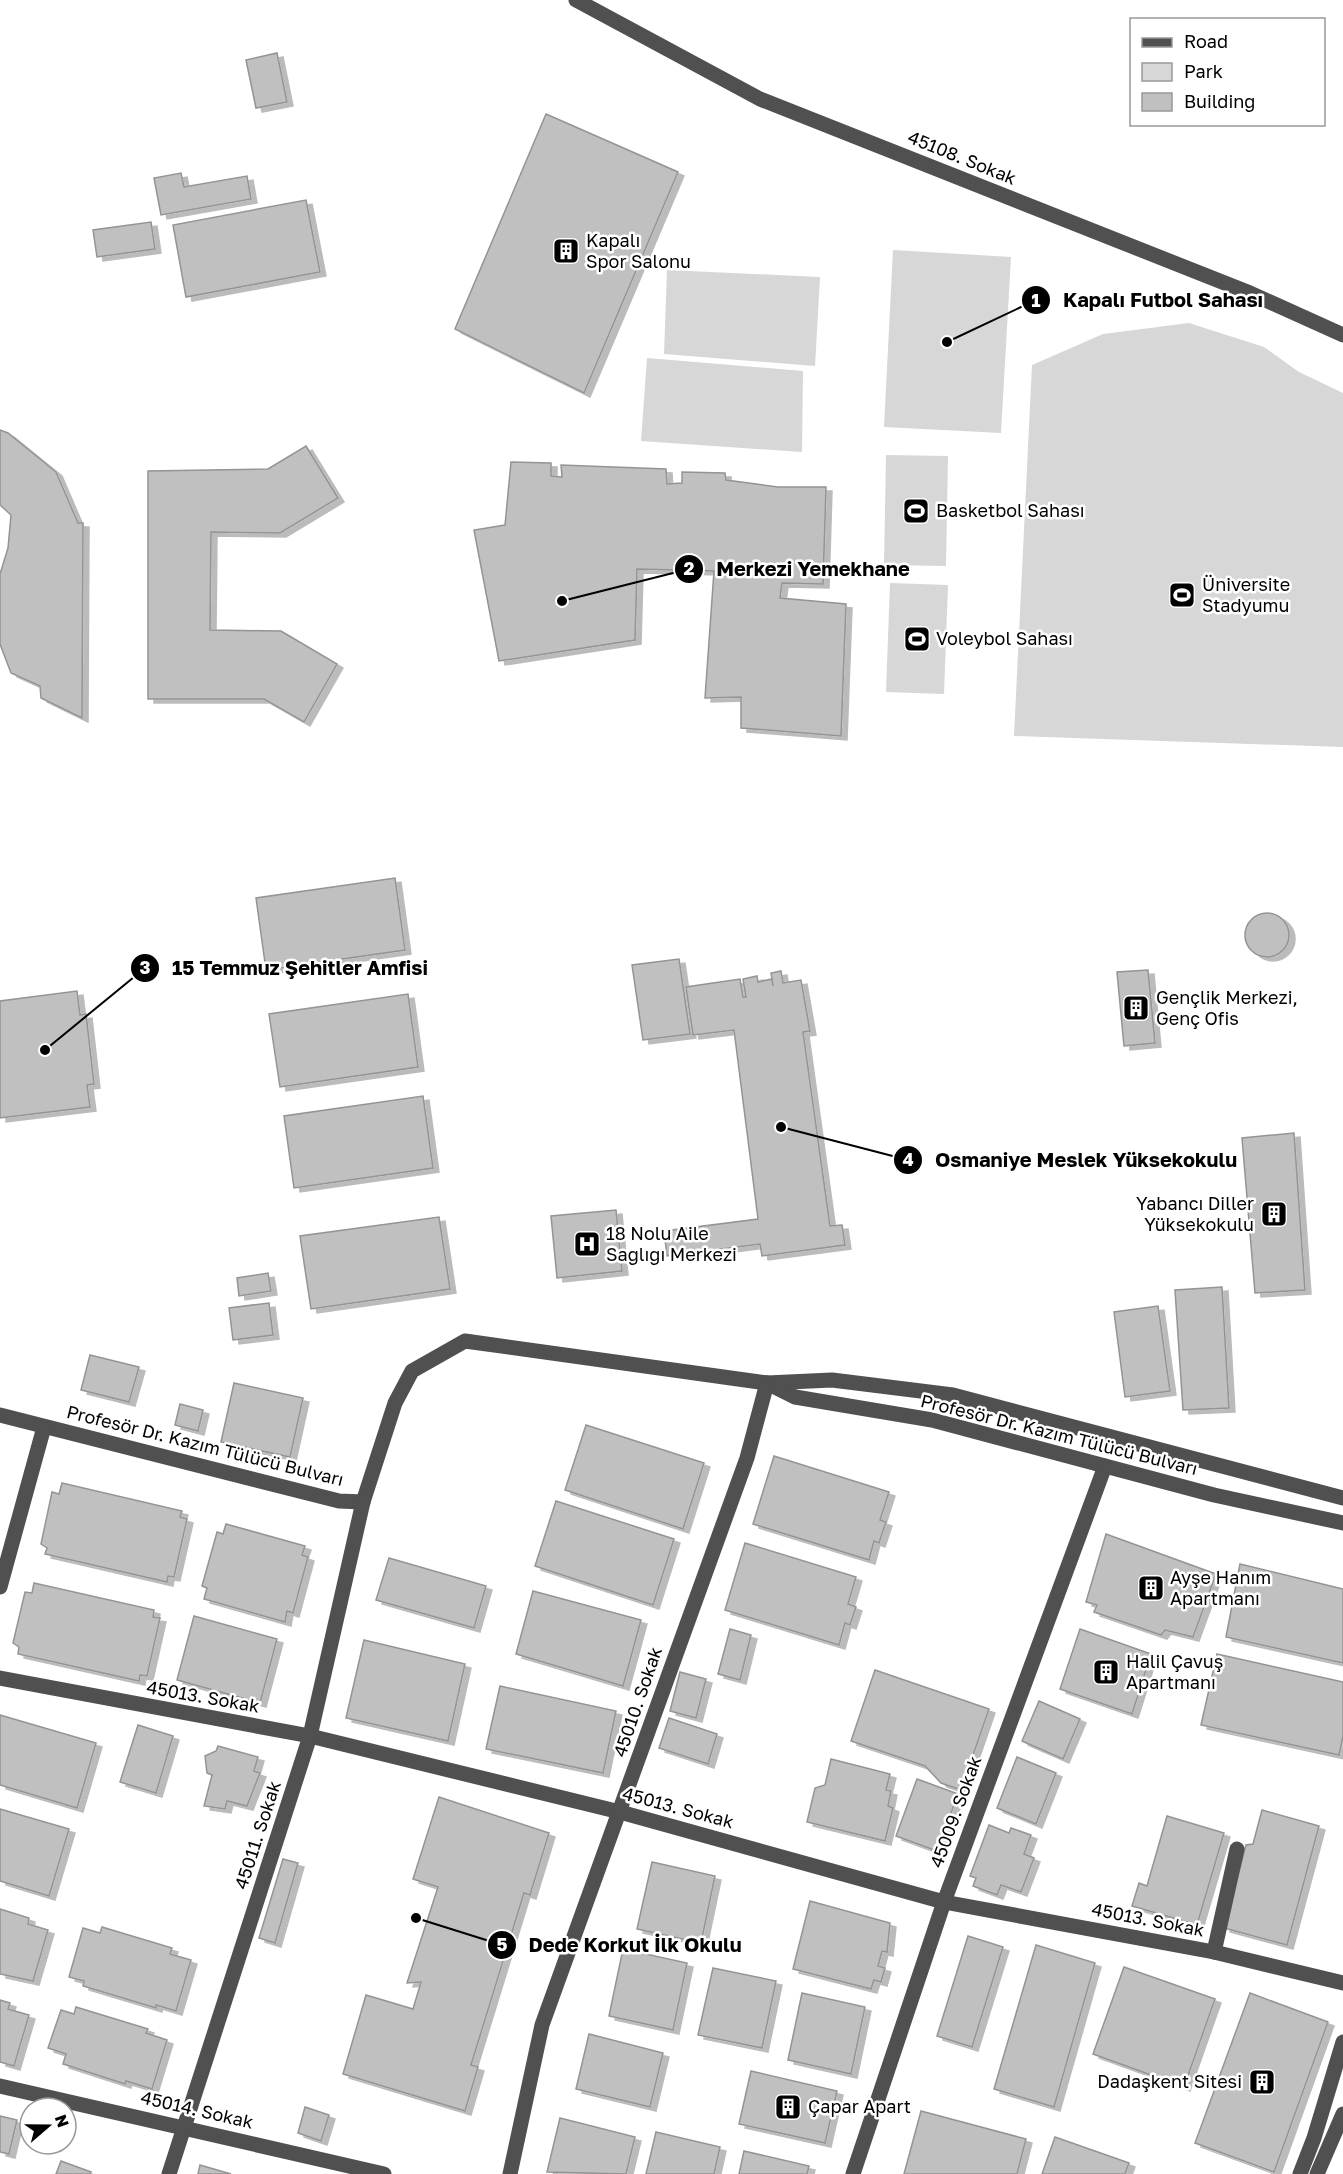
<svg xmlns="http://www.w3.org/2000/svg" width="1343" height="2174" viewBox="0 0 1343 2174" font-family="'Golos Text',sans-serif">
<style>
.green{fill:#d7d7d7}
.building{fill:#c0c0c0;stroke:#949494;stroke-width:1.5;filter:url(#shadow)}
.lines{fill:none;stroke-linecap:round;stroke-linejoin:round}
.minor{stroke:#505050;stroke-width:15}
.labels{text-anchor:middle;stroke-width:5;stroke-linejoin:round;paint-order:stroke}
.street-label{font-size:18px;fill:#000;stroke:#fff}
.poi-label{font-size:18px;fill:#000;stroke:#fff;text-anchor:start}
.leader{fill:none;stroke:#000;stroke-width:2}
.callout-dot{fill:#000;stroke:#fff;stroke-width:2}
.mark-label{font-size:18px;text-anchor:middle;font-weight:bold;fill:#fff}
.callout-label{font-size:20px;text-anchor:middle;font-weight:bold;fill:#000;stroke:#fff;stroke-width:5;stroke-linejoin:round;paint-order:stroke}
</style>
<defs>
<filter id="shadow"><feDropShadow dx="6" dy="4" stdDeviation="0" flood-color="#0004"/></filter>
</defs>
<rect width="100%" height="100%" fill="#fff"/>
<!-- green -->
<g class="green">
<polygon points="893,250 1011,257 1001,433 884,427"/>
<polygon points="667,270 820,277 815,366 664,354"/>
<polygon points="1189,323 1264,347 1299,372 1343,393 1343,747 1014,736 1032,365 1103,334"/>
<polygon points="647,358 803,371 802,452 641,441"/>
<polygon points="886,455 948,456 946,566 884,565"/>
<polygon points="890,583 948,585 944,694 886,692"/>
</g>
<!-- building -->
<g class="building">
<polygon points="277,53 287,102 256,108 246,60"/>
<polygon points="546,114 678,172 584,393 455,329"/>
<polygon points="181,173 184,187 247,176 251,199 161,215 154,178"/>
<polygon points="306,200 320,272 186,297 173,225"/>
<polygon points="151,222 155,249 97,257 93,230"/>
<polygon points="0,430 8,433 56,472 78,523 83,523 82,718 41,698 40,686 11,673 0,644 0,574 8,548 11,515 0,505"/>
<polygon points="306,446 338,498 280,533 211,532 210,630 281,631 337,664 304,722 264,699 148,699 148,471 268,469"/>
<polygon points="511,462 551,463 551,476 562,477 561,465 666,469 667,484 682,483 682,472 725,473 726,480 778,487 826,487 823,584 782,583 780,598 846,604 841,736 741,728 741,697 705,698 714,571 637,569 635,640 499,661 474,530 505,525"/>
<polygon points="395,878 405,950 266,970 256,898"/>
<circle cx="1267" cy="935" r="22"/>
<polygon points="679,959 690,1034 643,1040 632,965"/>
<polygon points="1148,970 1155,1043 1124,1046 1117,972"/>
<polygon points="781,971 783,983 801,980 810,1031 803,1032 830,1226 842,1225 845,1245 762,1256 760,1244 667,1256 664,1231 758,1219 734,1030 693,1035 686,987 740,979 743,997 746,997 743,979 757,976 758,982 772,979 773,986 771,973"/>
<polygon points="77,991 80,1015 86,1014 94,1084 87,1085 90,1107 0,1118 0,1001"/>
<polygon points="408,994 418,1067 280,1087 269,1014"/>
<polygon points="423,1096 433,1168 294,1188 284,1116"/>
<polygon points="1294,1133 1305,1290 1255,1293 1242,1138"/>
<polygon points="616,1210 622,1271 557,1278 551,1216"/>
<polygon points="439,1217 450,1289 311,1309 300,1236"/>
<polygon points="268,1273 271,1291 239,1296 237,1278"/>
<polygon points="1222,1287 1229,1408 1183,1410 1175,1290"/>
<polygon points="269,1303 273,1335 233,1340 229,1308"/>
<polygon points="1158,1306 1170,1391 1125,1397 1114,1312"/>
<polygon points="90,1355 139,1367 129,1402 81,1390"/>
<polygon points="234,1383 303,1398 290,1457 221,1442"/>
<polygon points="180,1404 203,1410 198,1431 175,1425"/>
<polygon points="586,1425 704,1463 683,1529 565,1490"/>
<polygon points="774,1456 889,1492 880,1520 886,1522 879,1543 874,1541 869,1560 753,1524"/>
<polygon points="62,1483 182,1511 180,1517 187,1519 174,1577 168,1576 167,1582 45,1554 47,1548 41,1544 52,1492 59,1494"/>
<polygon points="556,1501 674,1539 653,1605 535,1566"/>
<polygon points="226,1524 305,1546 302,1555 308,1557 293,1613 287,1611 285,1622 204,1599 207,1588 202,1586 217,1532 223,1534"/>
<polygon points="1106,1534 1216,1574 1193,1637 1165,1630 1161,1635 1094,1612 1097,1605 1086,1602"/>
<polygon points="745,1543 856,1577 848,1604 856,1607 850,1625 845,1623 839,1645 725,1610"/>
<polygon points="389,1558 486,1586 474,1628 376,1600"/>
<polygon points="1240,1564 1343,1589 1343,1663 1226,1637"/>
<polygon points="34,1583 154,1610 153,1617 160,1618 147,1676 140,1675 139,1681 18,1654 19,1647 13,1643 25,1592 32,1593"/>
<polygon points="533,1591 641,1620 623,1686 516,1654"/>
<polygon points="194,1616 277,1639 260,1703 177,1680"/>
<polygon points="730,1629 751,1635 740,1680 718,1674"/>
<polygon points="1080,1629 1151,1654 1132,1714 1060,1689"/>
<polygon points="364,1640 465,1664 448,1741 346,1718"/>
<polygon points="1217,1654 1343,1682 1343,1736 1339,1755 1201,1725"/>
<polygon points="875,1670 989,1709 961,1790 941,1783 925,1766 851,1741"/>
<polygon points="680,1672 706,1679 696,1718 670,1711"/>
<polygon points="500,1686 616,1711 603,1773 486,1749"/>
<polygon points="1039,1701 1080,1719 1063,1759 1022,1741"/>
<polygon points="0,1715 96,1743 77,1808 0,1785"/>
<polygon points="669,1718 717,1734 708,1764 659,1748"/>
<polygon points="138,1725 173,1736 156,1793 120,1782"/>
<polygon points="218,1746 258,1757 254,1771 260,1773 247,1806 227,1801 225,1809 204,1806 212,1775 207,1773 205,1756 216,1751"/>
<polygon points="1017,1757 1056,1773 1036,1824 997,1808"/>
<polygon points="831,1759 890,1774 886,1790 891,1791 888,1806 893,1808 885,1841 807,1822 815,1788 825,1785"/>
<polygon points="917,1779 958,1794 937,1851 896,1836"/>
<polygon points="439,1797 549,1833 530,1895 524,1893 471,2065 478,2067 465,2111 343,2074 366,1995 413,2009 421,1982 407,1983 438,1887 413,1879"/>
<polygon points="0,1809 69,1829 49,1896 0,1881"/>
<polygon points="1262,1810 1319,1826 1287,1945 1224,1928 1246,1845 1253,1844"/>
<polygon points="1167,1816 1224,1833 1197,1925 1132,1906 1139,1883 1147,1886"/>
<polygon points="989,1825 1009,1833 1011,1828 1031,1835 1024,1854 1034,1858 1021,1892 1001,1885 997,1895 973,1886 976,1878 970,1876"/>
<polygon points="283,1859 298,1863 275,1943 259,1938"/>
<polygon points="652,1862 715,1876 701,1943 637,1929"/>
<polygon points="810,1901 890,1923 887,1952 882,1951 878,1966 885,1968 881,1982 874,1980 871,1989 793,1969"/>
<polygon points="0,1909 29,1918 28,1924 48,1930 33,1981 0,1974"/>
<polygon points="102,1927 172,1948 170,1954 191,1960 176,2011 156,2005 156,2008 83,1986 84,1981 69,1977 83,1928 100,1933"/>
<polygon points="968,1936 1003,1947 972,2047 937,2036"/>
<polygon points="1036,1945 1095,1963 1054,2107 994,2089"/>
<polygon points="623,1949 687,1963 673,2030 609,2016"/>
<polygon points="1124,1967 1215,1999 1184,2087 1093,2054"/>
<polygon points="713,1968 776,1981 762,2048 698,2035"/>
<polygon points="802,1993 865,2007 851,2074 788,2060"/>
<polygon points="1250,1993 1328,2022 1274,2172 1195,2143"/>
<polygon points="0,2000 10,2003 8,2009 29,2015 14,2066 0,2062"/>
<polygon points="76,2007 148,2029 146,2033 167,2040 152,2089 126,2081 125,2084 63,2064 66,2054 48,2048 61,2010 74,2014"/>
<polygon points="589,2034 663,2053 650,2107 576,2089"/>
<polygon points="751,2071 837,2091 825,2143 739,2124"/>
<polygon points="305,2107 329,2115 321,2141 298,2133"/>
<polygon points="921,2111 1026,2139 1017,2174 904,2174"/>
<polygon points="0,2116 17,2120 9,2154 0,2152"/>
<polygon points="560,2118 635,2137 626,2174 547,2172"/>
<polygon points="656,2132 720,2147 714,2174 646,2174"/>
<polygon points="1055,2137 1129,2163 1125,2174 1042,2174"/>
<polygon points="744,2151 809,2166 807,2174 739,2174"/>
<polygon points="61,2161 91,2172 90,2174 56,2174"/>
<polygon points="200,2165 231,2174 198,2174"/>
</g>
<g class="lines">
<!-- minor -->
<g class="minor">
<polyline points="576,0 760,99 1250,293 1343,335"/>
<polyline points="767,1383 795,1397 932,1420 1214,1495 1343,1523"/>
<polyline points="0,1415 339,1501 363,1502 395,1403 412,1371 465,1341 767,1383 832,1380 953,1395 1343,1498"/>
<polyline points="0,1587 44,1427"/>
<polyline points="0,1678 310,1736 620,1812 944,1902 1214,1952 1343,1983"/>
<polyline points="1214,1952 1237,1849"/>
<polyline points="0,2086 384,2174"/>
<polyline points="169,2174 310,1736 363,1502"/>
<polyline points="510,2174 542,2025 747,1458 767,1383"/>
<polyline points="853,2174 944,1902 1105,1466"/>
<polyline points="1300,2174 1314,2138 1343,2042"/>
<polyline points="1317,2174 1343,2114"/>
</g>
</g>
<!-- icons -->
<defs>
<symbol id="building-square" viewBox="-11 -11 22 22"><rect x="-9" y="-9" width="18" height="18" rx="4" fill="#000" stroke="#fff"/><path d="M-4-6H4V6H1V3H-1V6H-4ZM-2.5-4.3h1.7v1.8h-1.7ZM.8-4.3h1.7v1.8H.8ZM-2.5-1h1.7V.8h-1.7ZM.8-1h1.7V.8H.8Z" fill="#fff"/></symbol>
<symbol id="stadium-square" viewBox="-11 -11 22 22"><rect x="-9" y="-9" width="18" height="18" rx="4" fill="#000" stroke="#fff"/><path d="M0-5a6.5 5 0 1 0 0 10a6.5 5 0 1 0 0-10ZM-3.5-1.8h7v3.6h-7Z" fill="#fff"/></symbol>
<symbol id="hospital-square" viewBox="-11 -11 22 22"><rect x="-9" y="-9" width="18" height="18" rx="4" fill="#000" stroke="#fff"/><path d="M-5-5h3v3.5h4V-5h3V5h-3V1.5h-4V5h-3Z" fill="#fff"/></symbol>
</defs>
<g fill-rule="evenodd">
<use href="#building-square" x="551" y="236" width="30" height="30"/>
<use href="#stadium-square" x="901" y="496" width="30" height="30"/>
<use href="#stadium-square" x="1167" y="580" width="30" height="30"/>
<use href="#stadium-square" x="902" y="624" width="30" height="30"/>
<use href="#building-square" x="1121" y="993" width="30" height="30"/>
<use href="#building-square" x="1259" y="1199" width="30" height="30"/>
<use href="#hospital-square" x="572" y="1229" width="30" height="30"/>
<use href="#building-square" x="1136" y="1573" width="30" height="30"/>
<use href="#building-square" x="1091" y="1657" width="30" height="30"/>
<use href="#building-square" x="1247" y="2067" width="30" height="30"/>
<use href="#building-square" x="773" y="2092" width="30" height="30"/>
</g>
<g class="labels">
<!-- street labels -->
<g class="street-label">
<text transform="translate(962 158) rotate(22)" y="6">45108. Sokak</text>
<text transform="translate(1059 1435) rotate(14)" y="6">Profesör Dr. Kazım Tülücü Bulvarı</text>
<text transform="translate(205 1446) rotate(14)" y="6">Profesör Dr. Kazım Tülücü Bulvarı</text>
<text transform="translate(203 1697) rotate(10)" y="6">45013. Sokak</text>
<text transform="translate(638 1702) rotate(-71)" y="6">45010. Sokak</text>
<text transform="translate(678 1808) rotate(15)" y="6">45013. Sokak</text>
<text transform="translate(956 1812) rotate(-70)" y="6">45009. Sokak</text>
<text transform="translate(258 1835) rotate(-72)" y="6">45011. Sokak</text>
<text transform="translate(1148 1920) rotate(11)" y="6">45013. Sokak</text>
<text transform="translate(197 2110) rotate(13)" y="6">45014. Sokak</text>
</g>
<!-- poi labels -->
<g class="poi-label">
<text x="586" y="247">Kapalı<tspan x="586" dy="21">Spor Salonu</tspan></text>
<text x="936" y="517">Basketbol Sahası</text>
<text x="1202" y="591">Üniversite<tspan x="1202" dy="21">Stadyumu</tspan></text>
<text x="936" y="645">Voleybol Sahası</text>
<text x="1156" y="1004">Gençlik Merkezi,<tspan x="1156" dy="21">Genç Ofis</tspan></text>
<text x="1254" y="1210" text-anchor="end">Yabancı Diller<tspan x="1254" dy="21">Yüksekokulu</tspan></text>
<text x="606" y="1240">18 Nolu Aile<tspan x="606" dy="21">Sağlığı Merkezi</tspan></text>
<text x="1170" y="1584">Ayşe Hanım<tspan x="1170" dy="21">Apartmanı</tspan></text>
<text x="1126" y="1668">Halil Çavuş<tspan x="1126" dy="21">Apartmanı</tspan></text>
<text x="1242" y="2088" text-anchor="end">Dadaşkent Sitesi</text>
<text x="808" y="2113">Çapar Apart</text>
</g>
</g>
<!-- callouts -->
<path class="leader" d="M947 342L1036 300M562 601L689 569M45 1050L145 968M781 1127L908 1160M416 1918L502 1945"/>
<g class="callout-dot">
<circle cx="947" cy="342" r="6"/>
<circle cx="562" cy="601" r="6"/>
<circle cx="45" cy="1050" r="6"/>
<circle cx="781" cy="1127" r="6"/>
<circle cx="416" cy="1918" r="6"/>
<circle cx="1036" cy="300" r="15"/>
<circle cx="689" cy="569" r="15"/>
<circle cx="145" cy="968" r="15"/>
<circle cx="908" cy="1160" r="15"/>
<circle cx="502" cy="1945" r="15"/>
</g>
<g class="mark-label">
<text x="1036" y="307">1</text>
<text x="689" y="575">2</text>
<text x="145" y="974">3</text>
<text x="908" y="1166">4</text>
<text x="502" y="1951">5</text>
</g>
<g class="callout-label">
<text x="1163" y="307">Kapalı Futbol Sahası</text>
<text x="813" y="576">Merkezi Yemekhane</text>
<text x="300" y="975">15 Temmuz Şehitler Amfisi</text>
<text x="1086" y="1167">Osmaniye Meslek Yüksekokulu</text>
<text x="635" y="1952">Dede Korkut İlk Okulu</text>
</g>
<!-- legend -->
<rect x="1130" y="18" width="195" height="108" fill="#ffffff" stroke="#999999" stroke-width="1.5"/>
<rect x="1142" y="38" width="30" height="9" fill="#505050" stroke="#999999" stroke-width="1.5"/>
<text x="1184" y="48" font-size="18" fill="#000000">Road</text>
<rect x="1142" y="63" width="30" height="18" fill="#d7d7d7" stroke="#999999" stroke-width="1.5"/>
<text x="1184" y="78" font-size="18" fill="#000000">Park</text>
<rect x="1142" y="93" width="30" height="18" fill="#c0c0c0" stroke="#999999" stroke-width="1.5"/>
<text x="1184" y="108" font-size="18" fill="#000000">Building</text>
<!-- north arrow -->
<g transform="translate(48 2126) rotate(70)"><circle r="28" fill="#ffffff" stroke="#999999" stroke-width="1.5"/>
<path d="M0-4.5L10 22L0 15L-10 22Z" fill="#000000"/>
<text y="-9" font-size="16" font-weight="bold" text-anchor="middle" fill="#000000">N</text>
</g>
</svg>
